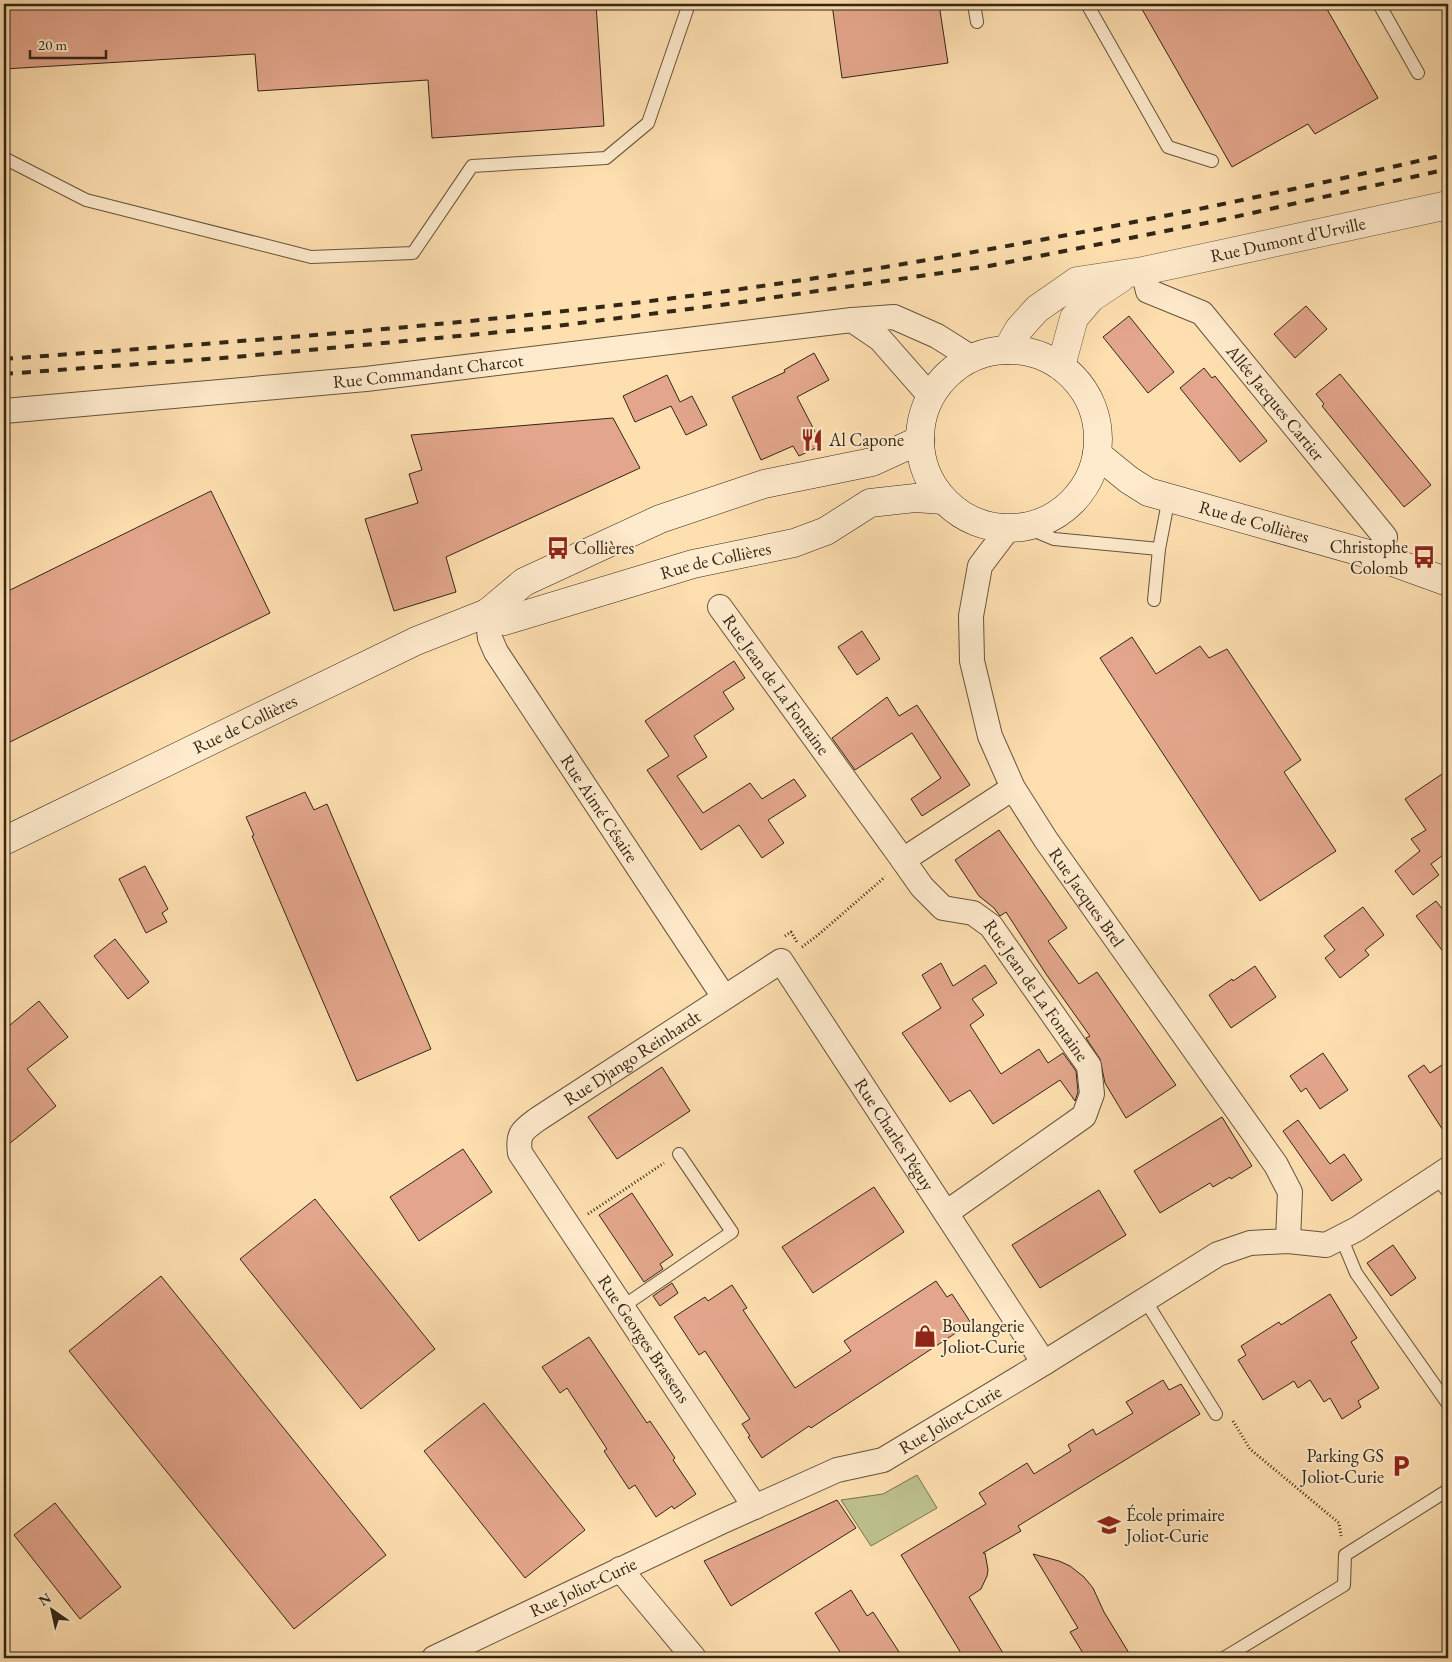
<svg xmlns="http://www.w3.org/2000/svg" width="1452" height="1662" viewBox="0 0 1452 1662" font-family="'EB Garamond',serif">
<style>
.green{fill:#bec28d;stroke:#787452}
.building{fill:#e3a68c;stroke:#322616}
.lines{fill:none;stroke-linecap:round;stroke-linejoin:round}
.service-casing{stroke:#65543c;stroke-width:14}
.minor-casing{stroke:#65543c;stroke-width:26}
.tertiary-casing{stroke:#65543c;stroke-width:29}
.secondary-casing{stroke:#322616;stroke-width:29}
.path{stroke:#322616;stroke-width:3;stroke-dasharray:1 2.5;stroke-linecap:butt}
.service{stroke:#feeacc;stroke-width:12}
.minor{stroke:#feeacc;stroke-width:24}
.tertiary{stroke:#feeacc;stroke-width:28}
.secondary{stroke:#feeacc;stroke-width:28}
.rail{stroke:#322616;stroke-width:4;stroke-dasharray:9 9;stroke-linecap:butt}
.labels{text-anchor:middle;stroke-width:4;stroke-linejoin:round;paint-order:stroke}
.street-label{font-size:18px;fill:#322616;stroke:#feeacc}
.poi-label{font-size:18px;fill:#322616;stroke:#feeacc;text-anchor:start}
</style>
<rect width="100%" height="100%" fill="#fedfb0"/>
<filter id="stains"><feTurbulence type="fractalNoise" baseFrequency=".004" numOctaves="4"/><feColorMatrix values="0 0 0 0 .2 0 0 0 0 .09 0 0 0 0 .02 0 0 0 .5 -.17"/></filter>
<radialGradient id="worn" r=".72"><stop offset=".6" stop-color="#630" stop-opacity="0"/><stop offset="1" stop-color="#630" stop-opacity=".3"/></radialGradient>
<!-- green -->
<polygon class="green" points="917,1475 937,1508 871,1546 841,1500 883,1494"/>
<!-- building -->
<g class="building">
<polygon points="4,4 596,4 604,126 432,138 428,80 258,91 255,54 4,69"/>
<polygon points="832,4 939,4 948,63 842,78"/>
<polygon points="1139,4 1324,4 1378,98 1315,134 1308,124 1232,167"/>
<polygon points="1306,306 1327,329 1295,358 1274,334"/>
<polygon points="1129,316 1174,372 1148,393 1103,337"/>
<polygon points="814,353 829,380 797,397 822,445 799,456 793,446 761,460 732,397 785,372 784,370"/>
<polygon points="1204,368 1212,378 1215,376 1267,441 1240,462 1180,388"/>
<polygon points="1340,374 1431,485 1404,507 1322,406 1324,404 1316,394"/>
<polygon points="667,375 680,402 692,396 707,425 686,435 671,406 635,422 623,396"/>
<polygon points="613,418 640,468 446,557 456,592 394,611 365,519 418,503 409,474 422,470 411,435"/>
<polygon points="211,491 270,613 4,745 4,593"/>
<polygon points="862,631 880,659 857,675 838,647"/>
<polygon points="1132,637 1156,674 1200,646 1209,658 1227,649 1301,760 1284,772 1336,851 1260,901 1100,658"/>
<polygon points="734,661 745,678 723,692 734,709 694,736 707,757 677,776 703,813 750,783 762,799 794,779 806,796 768,820 784,843 762,858 739,825 701,850 647,770 669,756 645,721"/>
<polygon points="887,697 899,716 917,705 970,785 922,816 911,799 941,778 912,733 855,770 832,738"/>
<polygon points="1448,770 1448,862 1443,855 1431,864 1439,875 1413,895 1395,871 1420,851 1411,839 1426,830 1405,799"/>
<polygon points="305,792 314,810 327,804 431,1049 357,1081 252,836 254,835 246,817"/>
<polygon points="999,830 1067,928 1048,941 1079,984 1097,972 1176,1085 1126,1118 1105,1083 1100,1059 1086,1038 1090,1036 1046,974 1006,912 1000,916 994,908 979,896 955,860"/>
<polygon points="145,866 168,909 162,913 167,922 146,933 119,879"/>
<polygon points="1436,901 1448,916 1448,958 1416,916"/>
<polygon points="1363,907 1384,935 1365,950 1369,955 1340,978 1325,958 1335,950 1324,936"/>
<polygon points="115,939 149,982 128,999 94,956"/>
<polygon points="941,963 953,986 985,965 997,983 972,999 984,1015 970,1025 1001,1074 1039,1049 1048,1063 1063,1053 1076,1071 1078,1092 1075,1101 1060,1080 993,1124 970,1090 950,1102 902,1033 941,1008 922,975"/>
<polygon points="1255,966 1276,997 1231,1028 1209,995 1232,979 1233,981"/>
<polygon points="39,1001 68,1037 27,1069 56,1106 4,1148 4,1030"/>
<polygon points="1323,1053 1348,1090 1320,1109 1306,1088 1301,1092 1290,1076"/>
<polygon points="1448,1061 1448,1138 1408,1076 1424,1065 1430,1073"/>
<polygon points="662,1067 690,1111 617,1159 588,1117"/>
<polygon points="1222,1117 1252,1166 1231,1179 1230,1177 1213,1187 1210,1183 1160,1213 1134,1171"/>
<polygon points="1298,1120 1330,1164 1344,1154 1362,1180 1332,1201 1283,1131"/>
<polygon points="463,1149 492,1192 419,1241 390,1197"/>
<polygon points="874,1187 904,1232 813,1293 782,1247"/>
<polygon points="1099,1190 1126,1235 1040,1288 1012,1245"/>
<polygon points="632,1193 673,1255 660,1264 663,1269 644,1282 599,1215"/>
<polygon points="315,1199 435,1349 361,1409 240,1259"/>
<polygon points="1393,1245 1416,1278 1391,1296 1367,1263"/>
<polygon points="161,1276 386,1555 294,1629 69,1351"/>
<polygon points="936,1281 947,1297 952,1294 971,1323 811,1428 809,1426 762,1458 748,1437 750,1436 742,1424 750,1419 705,1351 699,1355 674,1317 705,1297 708,1301 732,1285 747,1308 743,1310 795,1388 851,1351 844,1341"/>
<polygon points="672,1283 678,1293 660,1306 653,1296"/>
<polygon points="1330,1294 1357,1338 1351,1342 1379,1388 1358,1401 1361,1407 1342,1419 1330,1398 1324,1402 1310,1380 1298,1388 1294,1381 1263,1400 1238,1360 1246,1355 1241,1346 1279,1322 1281,1325"/>
<polygon points="589,1337 647,1423 650,1421 675,1458 673,1460 696,1494 674,1509 672,1506 656,1517 635,1485 629,1489 604,1451 607,1449 567,1388 560,1393 542,1367"/>
<polygon points="1163,1380 1169,1390 1181,1384 1200,1414 1018,1526 1021,1531 983,1553 985,1553 988,1570 987,1576 981,1589 969,1597 1006,1658 964,1658 901,1555 986,1504 979,1493 1027,1463 1034,1474 1071,1451 1068,1445 1093,1429 1096,1435 1133,1413 1126,1402"/>
<polygon points="484,1403 585,1530 525,1578 424,1451"/>
<polygon points="837,1500 856,1528 731,1606 704,1561"/>
<polygon points="55,1503 121,1587 80,1619 14,1535"/>
<polygon points="1033,1554 1059,1561 1070,1566 1084,1577 1093,1588 1104,1612 1132,1658 1086,1658 1070,1632 1078,1628"/>
<polygon points="851,1590 867,1616 873,1612 903,1658 844,1658 815,1613"/>
</g>
<g class="lines">
<defs>
<g id="service">
<polyline points="974,4 977,22"/>
<polyline points="1087,4 1168,147 1212,161"/>
<polyline points="1379,4 1418,73"/>
<polyline points="4,158 86,200 311,257 413,253 472,166 606,158 648,123 689,4"/>
<polyline points="1025,527 1054,539 1159,549"/>
<polyline points="1154,600 1159,549 1169,497"/>
<polyline points="1436,1177 1448,1192"/>
<polyline points="1341,1237 1356,1273 1448,1404"/>
<polyline points="1145,1300 1216,1414"/>
<polyline points="622,1307 732,1232 679,1154"/>
<polyline points="1224,1658 1344,1585 1345,1555 1448,1490"/>
</g>
<g id="minor">
<path id="s1" d="M1143,271L1148,291L1202,313L1385,537L1379,557"/>
<polyline points="852,320 880,339 930,396"/>
<path id="s2" d="M4,411L366,379L852,320L894,317L937,336L972,358"/>
<path id="s3" d="M1008,529L980,566L971,616L972,661L990,736L1013,788L1046,840L1276,1165L1290,1192L1288,1241"/>
<path id="s4" d="M720,607L903,860L1013,788"/>
<path id="s5" d="M487,613L490,638L496,652L724,997"/>
<path id="s6" d="M903,860L922,887L943,908L973,913L991,926L1089,1066L1092,1094L1084,1116L946,1213"/>
<path id="s7" d="M755,1507L520,1153C517,1133 523,1130 538,1119L781,961L1044,1363"/>
<polyline points="620,1569 694,1658"/>
<path id="s8" d="M434,1658L721,1522L837,1470L883,1460L1044,1363L1218,1254L1250,1243L1288,1241L1326,1245L1357,1229L1448,1169"/>
</g>
<g id="tertiary">
<path id="s9" d="M1007,350L1019,329L1037,309L1077,281L1143,271L1448,205"/>
<polyline points="1061,366 1074,318 1091,298 1121,278"/>
</g>
<g id="secondary">
<circle cx="1009" cy="439" r="89"/>
<path id="s10" d="M1097,454L1129,480L1148,492L1379,557L1448,582"/>
<path id="s11" d="M487,613L504,621L693,564L794,543L826,531L870,503L915,498L943,500"/>
<path id="s12" d="M4,841L416,641L487,613L524,582L660,519L764,484L872,462L920,440"/>
</g>
</defs>
<!-- service casing -->
<use href="#service" class="service-casing"/>
<!-- minor casing -->
<use href="#minor" class="minor-casing"/>
<!-- tertiary casing -->
<use href="#tertiary" class="tertiary-casing"/>
<!-- secondary casing -->
<use href="#secondary" class="secondary-casing"/>
<!-- path -->
<g class="path">
<polyline points="785,936 791,932 797,942"/>
<polyline points="802,947 818,935 885,877"/>
<polyline points="588,1214 664,1163"/>
<polyline points="1233,1421 1250,1449 1339,1523 1341,1536"/>
</g>
<!-- service -->
<use href="#service" class="service"/>
<!-- minor -->
<use href="#minor" class="minor"/>
<!-- tertiary -->
<use href="#tertiary" class="tertiary"/>
<!-- secondary -->
<use href="#secondary" class="secondary"/>
<!-- rail -->
<g class="rail">
<path d="M4,359C245,341 487,324 727,291C970,257 1210,210 1448,154"/>
<polyline points="4,374 235,357 533,329 728,304 989,266 1221,220 1448,169"/>
</g>
</g>
<!-- icons -->
<defs>
<symbol id="restaurant-bare" viewBox="-9 -9 18 18"><path d="M-5-6h1v4h1v-4h1v4h1v-4h1v5L-1.5 .5V6h-2V.5L-5-1ZM5-6V6H3V1.5H1.5Q1.5-4 5-6Z" fill="#8f2418" stroke="#feeacc" stroke-width="2.5" paint-order="stroke"/></symbol>
<symbol id="bus-bare" viewBox="-9 -9 18 18"><path d="M-5-6H5V4H4V6H2V4H-2V6H-4V4H-5ZM-3.5-4V0h7V-4ZM-3.5 1.2v1.5H-2V1.2ZM2 1.2v1.5H3.5V1.2Z" fill="#8f2418" stroke="#feeacc" stroke-width="2.5" paint-order="stroke"/></symbol>
<symbol id="shop-bare" viewBox="-9 -9 18 18"><path d="M-5-2.5h2.3a2.7 3.5 0 0 1 5.4 0H5L5.5 6h-11ZM-1.5-2.5h3a1.5 2.3 0 0 0-3 0Z" fill="#8f2418" stroke="#feeacc" stroke-width="2.5" paint-order="stroke"/></symbol>
<symbol id="parking-bare" viewBox="-9 -9 18 18"><path d="M-3.5-5.5H1a3.5 3.5 0 0 1 0 7H-1V5.5H-3.5ZM-1-3.4V-.6H.8a1.4 1.4 0 0 0 0-2.8Z" fill="#8f2418" stroke="#feeacc" stroke-width="2.5" paint-order="stroke"/></symbol>
<symbol id="school-bare" viewBox="-9 -9 18 18"><path d="M0-5L7-2L0 1L-7-2ZM-4 1L0 2.5L4 1V4Q0 6-4 4Z" fill="#8f2418" stroke="#feeacc" stroke-width="2.5" paint-order="stroke"/></symbol>
</defs>
<g fill-rule="evenodd">
<use href="#restaurant-bare" x="796" y="424" width="32" height="32"/>
<use href="#bus-bare" x="542" y="532" width="32" height="32"/>
<use href="#bus-bare" x="1408" y="541" width="32" height="32"/>
<use href="#shop-bare" x="909" y="1320" width="32" height="32"/>
<use href="#parking-bare" x="1385" y="1450" width="32" height="32"/>
<use href="#school-bare" x="1093" y="1509" width="32" height="32"/>
</g>
<g class="labels">
<!-- street labels -->
<g class="street-label">
<text dy="6" stroke="none"><textPath href="#s9" startOffset="315">Rue Dumont d'Urville</textPath></text>
<text dy="6" stroke="none"><textPath href="#s2" startOffset="426">Rue Commandant Charcot</textPath></text>
<text dy="6" stroke="none"><textPath href="#s1" startOffset="195">Allée Jacques Cartier</textPath></text>
<text dy="6" stroke="none"><textPath href="#s10" startOffset="174">Rue de Collières</textPath></text>
<text dy="6" stroke="none"><textPath href="#s11" startOffset="239">Rue de Collières</textPath></text>
<text dy="6" stroke="none"><textPath href="#s4" startOffset="96">Rue Jean de La Fontaine</textPath></text>
<text dy="6" stroke="none"><textPath href="#s12" startOffset="268">Rue de Collières</textPath></text>
<text dy="6" stroke="none"><textPath href="#s5" startOffset="228">Rue Aimé Césaire</textPath></text>
<text dy="6" stroke="none"><textPath href="#s3" startOffset="408">Rue Jacques Brel</textPath></text>
<text dy="6" stroke="none"><textPath href="#s6" startOffset="194">Rue Jean de La Fontaine</textPath></text>
<text dy="6" stroke="none"><textPath href="#s7" startOffset="579">Rue Django Reinhardt</textPath></text>
<text dy="6" stroke="none"><textPath href="#s7" startOffset="964">Rue Charles Péguy</textPath></text>
<text transform="translate(644 1339) rotate(56)" y="6">Rue Georges Brassens</text>
<text dy="6" stroke="none"><textPath href="#s8" startOffset="570">Rue Joliot-Curie</textPath></text>
<text dy="6" stroke="none"><textPath href="#s8" startOffset="165">Rue Joliot-Curie</textPath></text>
</g>
<!-- poi labels -->
<g class="poi-label">
<text x="829" y="446">Al Capone</text>
<text x="1408" y="553" text-anchor="end">Christophe<tspan x="1408" dy="21">Colomb</tspan></text>
<text x="574" y="554">Collières</text>
<text x="942" y="1332">Boulangerie<tspan x="942" dy="21">Joliot-Curie</tspan></text>
<text x="1384" y="1462" text-anchor="end">Parking GS<tspan x="1384" dy="21">Joliot-Curie</tspan></text>
<text x="1126" y="1521">École primaire<tspan x="1126" dy="21">Joliot-Curie</tspan></text>
</g>
</g>
<!-- margin -->
<rect width="1452" height="1662" fill="none" stroke="#fedfb0" stroke-width="20"/>
<rect x="5" y="5" width="1442" height="1652" fill="none" stroke="#322616" stroke-width="2.5"/>
<rect x="10" y="10" width="1432" height="1642" fill="none" stroke="#322616"/>
<!-- north arrow -->
<g transform="translate(52 1610) rotate(326)" stroke="#feeacc" stroke-width="4" paint-order="stroke">
<path d="M0-4L9 19L0 12L-9 19Z" fill="#322616"/>
<text y="-8" font-size="14" font-weight="bold" text-anchor="middle" fill="#322616">N</text>
</g>
<!-- scale -->
<path d="M30 50v8h76v-8" fill="none" stroke="#322616" stroke-width="2.5"/>
<text x="38" y="50" font-size="15" fill="#322616" stroke="#feeacc" stroke-width="4" paint-order="stroke">20 m</text>
<rect width="100%" height="100%" filter="url(#stains)"/>
<rect width="100%" height="100%" fill="url(#worn)"/>
</svg>
